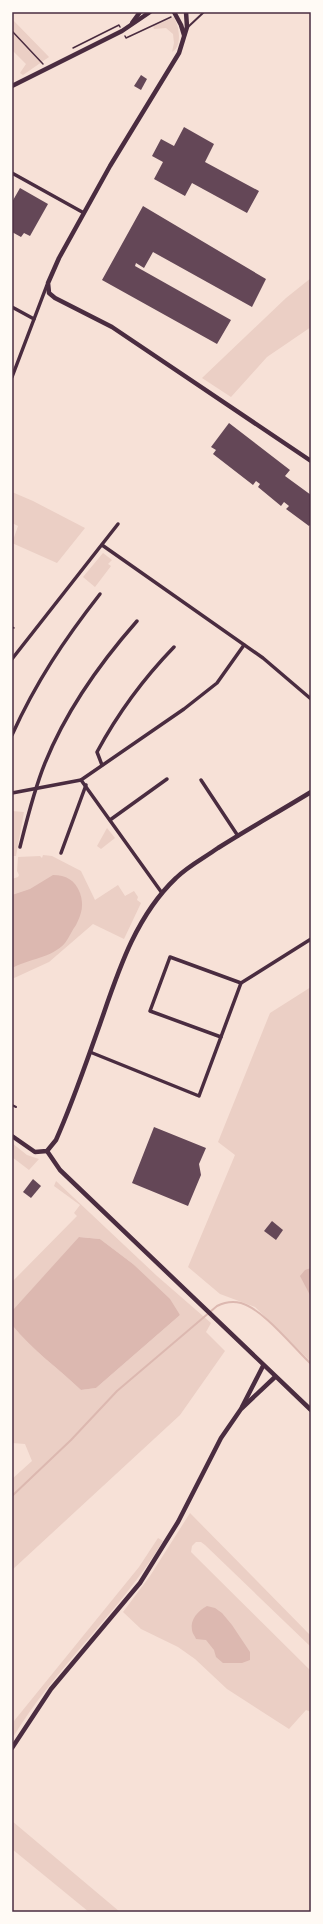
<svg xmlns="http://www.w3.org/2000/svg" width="323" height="1924" viewBox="0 0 323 1924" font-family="Rubik,sans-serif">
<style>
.green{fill:#ebcfc5}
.water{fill:#dcb8b0}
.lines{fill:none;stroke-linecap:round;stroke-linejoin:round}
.stream{stroke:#dcb8b0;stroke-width:2}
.building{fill:#644757}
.path{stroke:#4a2c40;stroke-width:1.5}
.service{stroke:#4a2c40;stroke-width:2}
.minor{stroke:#4a2c40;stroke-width:3.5}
.tertiary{stroke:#4a2c40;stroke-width:4.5}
.neatline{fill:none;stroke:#4a2c40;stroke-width:1.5}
</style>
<rect width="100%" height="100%" fill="#f7e1d7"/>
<!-- green -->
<g class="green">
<path d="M174,17C179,27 183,46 172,52L174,43L173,34L166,28L154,29L153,26Z"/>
<polygon points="12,19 49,57 23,75 20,73 26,64 12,50"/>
<polygon points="311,278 311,327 267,357 231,397 202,378 286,298"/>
<polygon points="12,492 33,501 85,528 57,563 12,543 18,526 12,523"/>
<polygon points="103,553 112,560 108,564 111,566 95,587 83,577"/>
<polygon points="12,811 24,812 16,856 12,856"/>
<polygon points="107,828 115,838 101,849 97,846"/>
<polygon points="43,855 52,856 81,871 95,900 118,885 125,896 134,891 138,897 137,900 141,903 124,939 93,924 49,962 12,979 12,879 18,877 19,875 17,871 18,857 40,856 42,858"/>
<polygon points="311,987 311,1362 255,1307 220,1294 188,1267 235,1155 218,1142 270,1013"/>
<polygon points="12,1143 27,1155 39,1159 29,1170 12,1157"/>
<path d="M56,1181L157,1276L211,1323L206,1332L225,1351L180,1415L12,1570V1479L32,1461L25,1444L12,1443V1325C32,1350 58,1368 81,1390L96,1388L180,1315L133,1264L100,1239L80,1237L12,1311V1282L77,1216L74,1213L80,1205L54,1186Z"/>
<polygon points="190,1513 311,1636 311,1647 205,1545 201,1542 196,1542 192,1546 191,1552 311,1671 311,1712 306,1710 289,1729 227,1689 195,1659 178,1647 141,1629 123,1612 150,1576"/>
<path d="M158,1538L163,1541C120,1612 55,1667 12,1739L14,1721L139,1567Z"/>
<polygon points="12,1821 120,1912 89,1912 12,1849"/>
</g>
<!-- water -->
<g class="water">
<path d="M53,875C66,875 75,880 80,893C84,905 82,913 76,925C72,930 69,938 65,943C52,958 28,959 12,968V895L30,889Z"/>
<path d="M79,1237L100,1239L133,1264L170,1299L180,1315L96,1388L81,1390C58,1368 32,1350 12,1325V1311Z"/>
<polygon points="311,1268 311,1297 300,1276 305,1270"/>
<path d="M207,1606L215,1608L222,1613L232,1625L250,1652V1660L242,1663H223L216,1657L214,1650L206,1640L196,1639C195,1636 192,1633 192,1630C190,1619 198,1611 207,1606Z"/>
</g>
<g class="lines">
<!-- stream -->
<path class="stream" d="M12,1496L71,1440L117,1391L217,1306C225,1302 232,1301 241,1303C263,1309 294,1348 311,1364"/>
</g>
<!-- building -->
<g class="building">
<polygon points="141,75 147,79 141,90 134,86"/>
<polygon points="184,127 214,144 205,162 259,191 247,213 192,183 185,196 154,179 163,162 152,156 161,139 174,146"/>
<polygon points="20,188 48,204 30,236 24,233 21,237 12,232 12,202"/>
<polygon points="143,206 266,279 252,307 153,252 144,268 136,263 135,266 231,320 217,344 102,280"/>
<polygon points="229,423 290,470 285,476 311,495 311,524 309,526 286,509 289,506 284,502 281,506 258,487 260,484 256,481 253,485 213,454 216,450 211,447"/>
<polygon points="154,1127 206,1148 199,1164 201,1175 188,1206 132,1183"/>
<polygon points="33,1179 41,1186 31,1198 23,1192"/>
<polygon points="272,1221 283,1230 276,1240 264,1231"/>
</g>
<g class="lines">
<!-- path -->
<g class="path">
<polyline points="12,31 43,64"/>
<polyline points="125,36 126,38 171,17"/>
<polyline points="73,48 119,25 120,27"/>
<polyline points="12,627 14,628"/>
</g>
<!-- service -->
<g class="service">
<polyline points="188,27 204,12"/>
<polyline points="12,1105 16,1107"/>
</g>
<!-- minor -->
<g class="minor">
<polyline points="12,173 84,213"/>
<polyline points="12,307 34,319"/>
<polyline points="12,377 47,285"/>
<polyline points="102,545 263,658 311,699"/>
<polyline points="12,659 118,524"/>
<path d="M12,735C36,682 64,640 100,594"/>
<path d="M102,765L97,752C118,713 143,679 174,647"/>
<polyline points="81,780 162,893"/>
<polyline points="201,780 238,836"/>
<polyline points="12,793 81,780 184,709 217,683 244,645"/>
<polyline points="110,820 167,779"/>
<path d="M20,847C27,819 34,790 45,763C66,711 100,663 137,621"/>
<polyline points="61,853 86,785"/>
<polyline points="221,1037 150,1011 170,957 241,983"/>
<polyline points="90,1052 199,1096 241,983 311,939"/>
</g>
<!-- tertiary -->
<g class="tertiary">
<polyline points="174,12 181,25 184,35"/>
<polyline points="186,12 187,27 179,53 110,166 59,258 48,283 49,293 55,298 112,327 311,461"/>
<polyline points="132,23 140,12"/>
<polyline points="12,86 122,31 150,12"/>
<path d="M12,1136L35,1152L47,1151L56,1140C73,1102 86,1063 100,1024C118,972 135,917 176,878C188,866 204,858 218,848C248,829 280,811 311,792"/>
<polyline points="47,1151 60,1170 311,1410"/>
<polyline points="242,1407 263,1366"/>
<polyline points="12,1748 51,1689 140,1583 178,1522 221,1438 241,1409 275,1377"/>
</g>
</g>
<!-- border -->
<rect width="323" height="1924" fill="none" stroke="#fffaf5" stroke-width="26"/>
<rect x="13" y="13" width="297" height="1898" class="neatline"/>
</svg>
